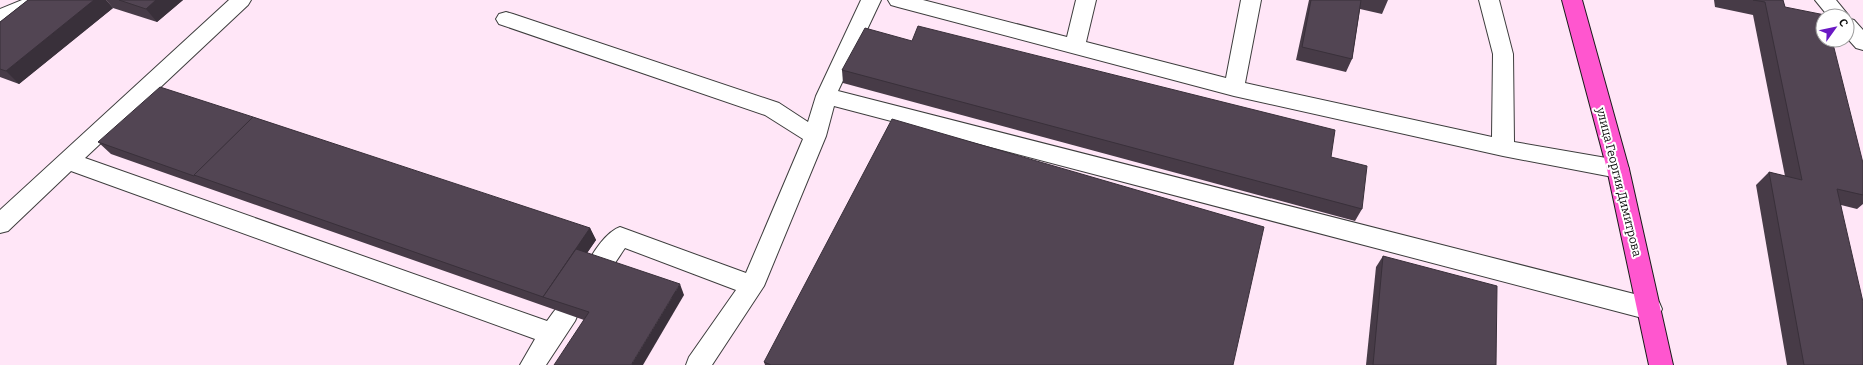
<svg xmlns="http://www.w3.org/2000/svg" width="1863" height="365" viewBox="0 0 1863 365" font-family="Bitter,serif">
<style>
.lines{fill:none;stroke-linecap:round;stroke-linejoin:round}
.minor-casing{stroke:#3d3d3d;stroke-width:2}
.major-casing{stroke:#1b1b1b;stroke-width:2}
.minor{fill:#fff;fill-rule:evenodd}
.major{fill:#ff56cf;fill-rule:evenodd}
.wall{fill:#473b47}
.shaded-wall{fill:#39303a}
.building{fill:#524553;stroke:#39303a}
.labels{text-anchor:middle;stroke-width:4;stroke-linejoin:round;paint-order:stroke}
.street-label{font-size:12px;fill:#0a0a0a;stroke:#fff}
</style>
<rect width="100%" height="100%" fill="#ffe6f7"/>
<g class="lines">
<defs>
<g id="minor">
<polygon points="22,0 51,0 48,5 0,23 0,9"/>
<path d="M229,0H251L248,5L85,158L547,321C556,309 558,301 575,307L578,314L575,321L546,365H520L535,339L71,171L8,231L0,233V210Z"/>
<path d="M861,0H881L838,91L1650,298L1659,302L1662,309L1659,316L1650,320L834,106L826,136L764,286L712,365H686L689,357L736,290L625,248C615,262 608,280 590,273L586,266C593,252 606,232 620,227L746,273L803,139L765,115L499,24L496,19L499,14L506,12L513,14L779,103L808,122L816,96Z"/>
<polygon points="888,0 923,0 1067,37 1076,0 1096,0 1086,42 1226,78 1241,0 1261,0 1245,83 1492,137 1493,54 1479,0 1499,0 1513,54 1514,142 1618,160 1626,163 1629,169 1626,175 1618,178 1503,156 1234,96 898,7 891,5"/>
<polygon points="1815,0 1836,0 1849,16 1847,18 1854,20 1863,30 1863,50 1856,48 1847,38 1847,16 1828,16"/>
</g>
<polygon id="major" points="1562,0 1582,0 1629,169 1673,365 1649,365 1607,169"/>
</defs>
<!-- minor casing -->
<use href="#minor" class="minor-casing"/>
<!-- major casing -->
<use href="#major" class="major-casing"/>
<!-- minor -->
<use href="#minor" class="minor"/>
<!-- major -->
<use href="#major" class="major"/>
</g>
<!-- wall -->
<g class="wall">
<polygon points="28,0 106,0 113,8 19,84 0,77 0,22"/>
<polygon points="106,0 183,0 157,22 113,8"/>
<polygon points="1309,0 1388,0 1382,14 1360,9 1352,59 1346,72 1296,60"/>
<polygon points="1714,0 1783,0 1785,7 1863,163 1863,204 1857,209 1841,205 1863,365 1787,365 1756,185 1769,172 1785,176 1753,15 1715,7"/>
<polygon points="912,41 1331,157 1362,209 1355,221 843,83 842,70"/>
<polygon points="98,142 590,228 596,240 587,253 684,295 584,320 111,154"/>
<polygon points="1383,256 1496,365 1366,365 1376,267"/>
<polygon points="764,362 1233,365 765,365"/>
</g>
<!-- shaded-wall -->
<g class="shaded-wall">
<polygon points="94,0 106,0 113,8 19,84 6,71"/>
<polygon points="156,0 183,0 157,22 146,9"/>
<polygon points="590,228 596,240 554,301 543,297"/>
<polygon points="680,284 684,295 643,365 631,365"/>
</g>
<!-- building -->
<g class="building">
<polygon points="28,0 94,0 6,71 0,69 0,22"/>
<polygon points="119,0 156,0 146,9"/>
<polygon points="1311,0 1361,0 1352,59 1302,47"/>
<polygon points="1753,0 1783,0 1785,7 1825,15 1825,16 1823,16 1823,40 1832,40 1863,163 1863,195 1837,189 1863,302 1863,365 1804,365 1769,172 1802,180 1765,2"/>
<polygon points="918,26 1335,130 1331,157 1367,166 1362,209 842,70 865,28 912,41"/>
<polygon points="160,87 253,117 194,176 98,142"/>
<polygon points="253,117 590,228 543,297 194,175"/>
<polygon points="892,119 1264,227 1233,365 771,365 764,362"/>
<polygon points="576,249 680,284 631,365 554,365 589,312 543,297"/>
<polygon points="1383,256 1497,286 1496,365 1373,365"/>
</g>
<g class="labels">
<!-- street labels -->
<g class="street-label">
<text transform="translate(1619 182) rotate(76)" y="4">улица Георгия Димитрова</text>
</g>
</g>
<!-- north arrow -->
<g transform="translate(1835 28) rotate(57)"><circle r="19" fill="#ffffff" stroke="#9d9d9d"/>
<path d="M0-3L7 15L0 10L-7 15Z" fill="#6a18c4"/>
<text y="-6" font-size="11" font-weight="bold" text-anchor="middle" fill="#0a0a0a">С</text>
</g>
</svg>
